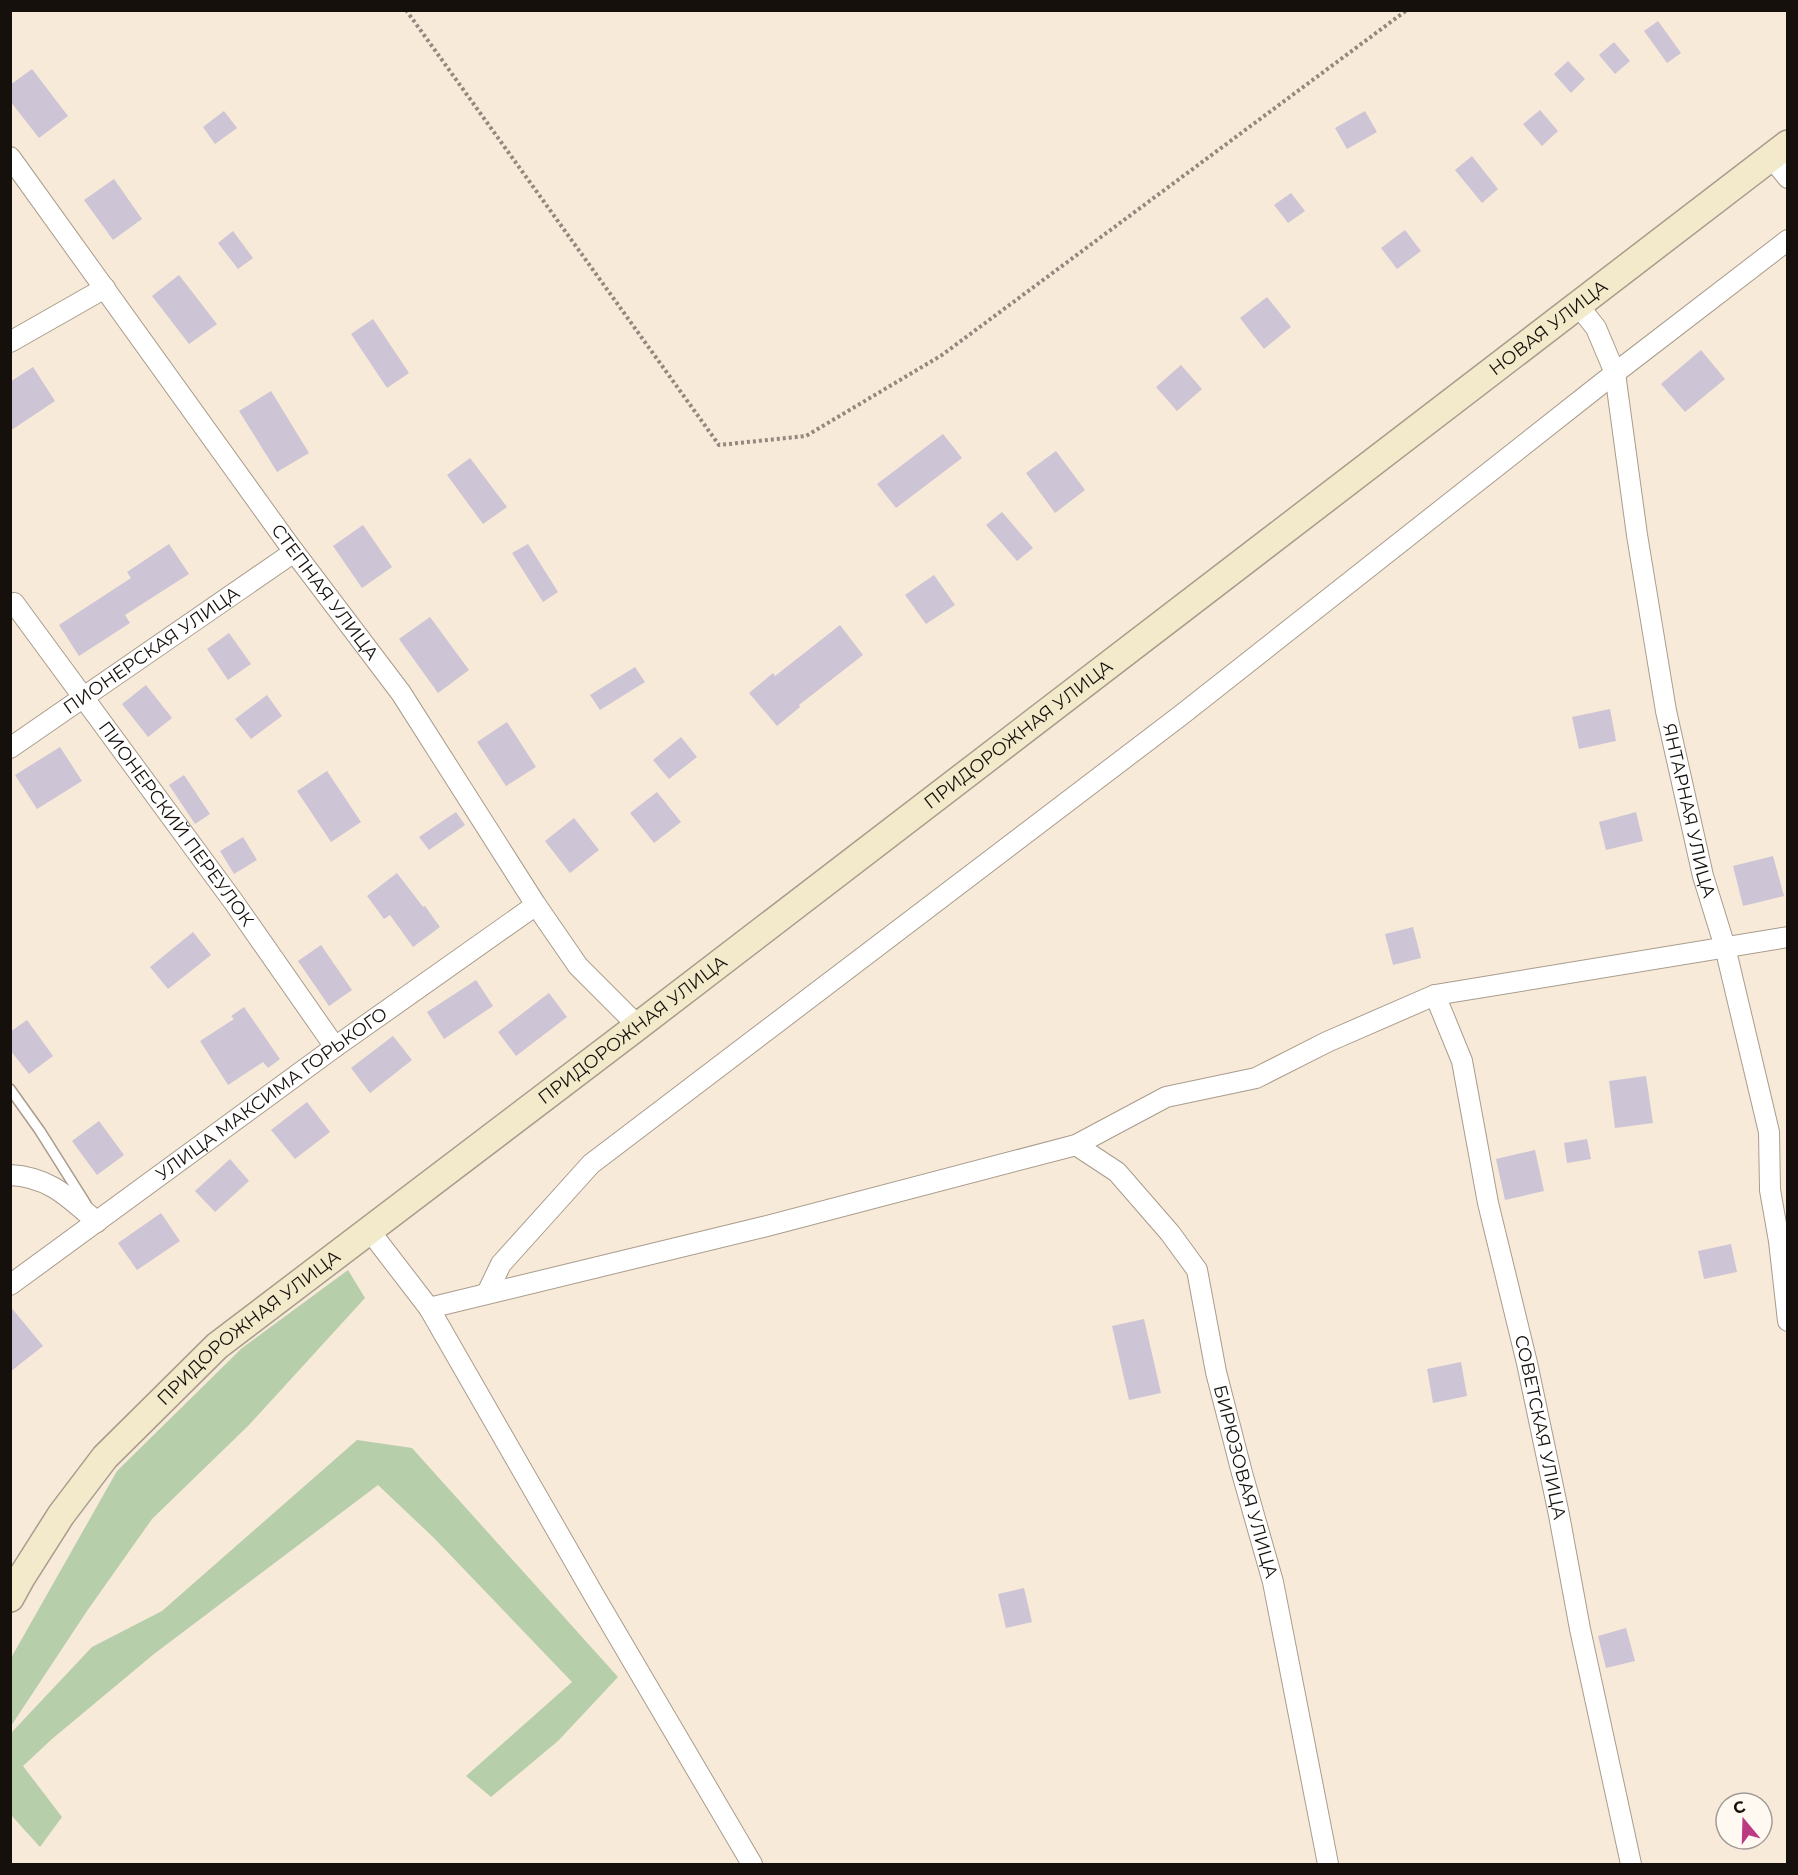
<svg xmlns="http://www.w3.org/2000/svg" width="1798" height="1875" viewBox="0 0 1798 1875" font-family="Montserrat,sans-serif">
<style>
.green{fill:#b6ceaa}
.building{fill:#cdc4d6}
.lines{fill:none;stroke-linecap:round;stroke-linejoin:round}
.lane-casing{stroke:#a99c8c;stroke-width:12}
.street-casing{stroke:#a99c8c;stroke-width:22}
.secondary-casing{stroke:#a99c8c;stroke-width:30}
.path{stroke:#92887d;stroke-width:4;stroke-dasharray:3 3;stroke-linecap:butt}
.lane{stroke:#fff;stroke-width:9}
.street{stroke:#fff;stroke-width:20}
.secondary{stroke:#f2eaca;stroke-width:27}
.labels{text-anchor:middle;stroke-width:4.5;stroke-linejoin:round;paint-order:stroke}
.street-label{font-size:18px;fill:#15100b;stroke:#fff9f2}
</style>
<rect width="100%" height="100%" fill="#f8ead9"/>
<!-- green -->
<g class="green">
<polygon points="348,1270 365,1298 249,1425 152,1519 87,1611 11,1726 11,1658 117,1471 242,1348"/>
<polygon points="357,1440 412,1448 618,1677 558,1741 491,1797 466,1776 572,1682 434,1538 378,1485 154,1654 52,1739 23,1766 62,1817 40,1847 11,1815 11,1733 92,1647 162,1611"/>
</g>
<!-- building -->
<g class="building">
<polygon points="1658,21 1681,53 1667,63 1644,31"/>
<polygon points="1614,42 1630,61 1615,74 1599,55"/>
<polygon points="1568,61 1585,79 1571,93 1554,74"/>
<polygon points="32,69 68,116 39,138 10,101 10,85"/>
<polygon points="1540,110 1558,131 1542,146 1523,124"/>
<polygon points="224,111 237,128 215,144 203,127"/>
<polygon points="1365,111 1377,132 1347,149 1335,128"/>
<polygon points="1472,156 1498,189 1482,203 1455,170"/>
<polygon points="114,179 142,219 113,240 84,200"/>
<polygon points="1291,193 1305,211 1288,223 1274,205"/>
<polygon points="1405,230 1421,251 1397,269 1381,248"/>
<polygon points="233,231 253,258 238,269 218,243"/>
<polygon points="179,275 217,324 189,344 152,296"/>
<polygon points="1267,297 1291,327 1264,349 1240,318"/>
<polygon points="373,319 409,373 387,388 351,334"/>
<polygon points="1701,350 1725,379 1685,412 1661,384"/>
<polygon points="1181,365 1202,389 1177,411 1156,387"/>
<polygon points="33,367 55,401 10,431 10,382"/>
<polygon points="271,391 309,453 277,472 239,411"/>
<polygon points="943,434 962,458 896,508 877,484"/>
<polygon points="1056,451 1085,490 1055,513 1026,473"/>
<polygon points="470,458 507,507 483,524 447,475"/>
<polygon points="1002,512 1033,548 1017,561 986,525"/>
<polygon points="363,525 392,567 362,588 333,546"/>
<polygon points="169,544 189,574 125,615 130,623 79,656 59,625 131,578 127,572"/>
<polygon points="528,544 558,592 543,602 512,553"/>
<polygon points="934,575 955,605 926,624 905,595"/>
<polygon points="430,617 469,670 438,693 399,639"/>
<polygon points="840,625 863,655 799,705 800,707 777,726 749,693 773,673 775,676"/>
<polygon points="229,633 251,664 228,680 207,649"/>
<polygon points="635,667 645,682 600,710 590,695"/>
<polygon points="146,685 172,718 148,737 122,704"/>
<polygon points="267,695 282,716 251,739 235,719"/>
<polygon points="1610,709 1616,741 1579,749 1572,717"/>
<polygon points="507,722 536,767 506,786 477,742"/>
<polygon points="681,737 697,757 669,779 653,760"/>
<polygon points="60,747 82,781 37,809 15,775"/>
<polygon points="327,771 361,822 331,842 297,791"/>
<polygon points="184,775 210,814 195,824 169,785"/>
<polygon points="657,792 681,822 654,843 630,813"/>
<polygon points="456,812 465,825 429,850 419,837"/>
<polygon points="1636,812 1643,841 1606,850 1599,822"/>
<polygon points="574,818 599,850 570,873 545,841"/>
<polygon points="243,837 257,860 234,874 220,851"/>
<polygon points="1773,856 1784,896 1743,906 1733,866"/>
<polygon points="397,873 423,907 425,906 440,927 413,947 390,915 384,919 367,896"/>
<polygon points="1413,927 1421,958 1393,965 1385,934"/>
<polygon points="193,932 211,955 168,989 150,967"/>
<polygon points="321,945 352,990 329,1006 298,961"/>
<polygon points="476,980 493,1006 444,1039 427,1012"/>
<polygon points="549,993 567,1017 516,1056 498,1032"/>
<polygon points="244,1007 280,1059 268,1068 263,1062 228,1085 200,1041 234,1019 231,1016"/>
<polygon points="27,1020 53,1056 29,1074 10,1050 10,1032"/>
<polygon points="393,1036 412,1060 370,1093 351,1068"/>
<polygon points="1646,1076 1653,1123 1615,1128 1609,1081"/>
<polygon points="307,1102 330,1132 295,1159 271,1130"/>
<polygon points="99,1121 124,1155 97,1175 72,1141"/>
<polygon points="1587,1139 1591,1159 1567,1163 1564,1143"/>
<polygon points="1535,1150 1544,1191 1505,1200 1496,1159"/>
<polygon points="230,1159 249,1181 215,1212 195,1191"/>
<polygon points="161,1213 180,1241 137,1270 118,1243"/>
<polygon points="1731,1244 1737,1272 1704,1279 1698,1251"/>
<polygon points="10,1306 43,1346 10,1372"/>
<polygon points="1144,1319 1161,1393 1129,1400 1112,1326"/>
<polygon points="1461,1362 1467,1396 1433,1403 1427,1369"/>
<polygon points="1024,1588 1032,1622 1006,1628 998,1594"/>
<polygon points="1626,1628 1635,1661 1606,1668 1598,1636"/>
</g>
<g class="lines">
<defs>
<polyline id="lane" points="10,1089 40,1131 86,1204"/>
<g id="street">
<path id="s1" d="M10,157L289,545L401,693L536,905L578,966L638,1026"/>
<polyline points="1771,157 1788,178"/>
<path id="s2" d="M1578,305L1596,328L1615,373L1637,535L1666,711L1703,876L1725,947L1769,1132L1770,1190L1779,1241L1788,1321"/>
<polyline points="10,342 105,288"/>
<path id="s3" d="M14,603L233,901L335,1047"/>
<path id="s4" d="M10,748L294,552"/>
<path id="s5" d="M1435,995L1462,1061L1488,1203L1527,1363L1559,1515L1580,1629L1631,1864"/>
<path id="s6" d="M1076,1145L1117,1172L1170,1233L1197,1270L1216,1372L1242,1473L1273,1582L1328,1864"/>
<path d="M10,1175C50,1177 69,1198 97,1222"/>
<polyline points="369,1230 429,1308 595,1597 752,1864"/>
<path id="s7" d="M10,1285L335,1047L536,905"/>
<polyline points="487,1293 501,1264 591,1164 1180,716 1615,373 1788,240"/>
<polyline points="429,1308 763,1227 1076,1145 1166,1097 1256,1078 1327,1042 1435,995 1788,937"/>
</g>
<g id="secondary">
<path id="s8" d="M10,1598L21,1578L61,1515L105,1457L217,1346L638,1026L1788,144"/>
</g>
</defs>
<!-- lane casing -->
<use href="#lane" class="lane-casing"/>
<!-- street casing -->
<use href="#street" class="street-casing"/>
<!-- secondary casing -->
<use href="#secondary" class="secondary-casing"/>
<!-- path -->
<polyline class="path" points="406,10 719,445 806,436 942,355 1407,10"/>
<!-- lane -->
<use href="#lane" class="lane"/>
<!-- street -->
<use href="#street" class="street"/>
<!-- secondary -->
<use href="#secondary" class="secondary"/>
</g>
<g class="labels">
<!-- street labels -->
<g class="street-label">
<text dy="6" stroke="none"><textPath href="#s8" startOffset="2004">НОВАЯ УЛИЦА</textPath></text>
<text dy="6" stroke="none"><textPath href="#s1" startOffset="537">СТЕПНАЯ УЛИЦА</textPath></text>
<text dy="6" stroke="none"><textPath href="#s4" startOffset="172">ПИОНЕРСКАЯ УЛИЦА</textPath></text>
<text dy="6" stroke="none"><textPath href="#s8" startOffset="1336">ПРИДОРОЖНАЯ УЛИЦА</textPath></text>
<text dy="6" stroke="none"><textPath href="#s2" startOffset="522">ЯНТАРНАЯ УЛИЦА</textPath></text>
<text dy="6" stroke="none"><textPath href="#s3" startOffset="274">ПИОНЕРСКИЙ ПЕРЕУЛОК</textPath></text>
<text dy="6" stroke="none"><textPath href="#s8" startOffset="850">ПРИДОРОЖНАЯ УЛИЦА</textPath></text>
<text dy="6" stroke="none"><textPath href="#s7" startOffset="324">УЛИЦА МАКСИМА ГОРЬКОГО</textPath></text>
<text dy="6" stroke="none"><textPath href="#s8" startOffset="364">ПРИДОРОЖНАЯ УЛИЦА</textPath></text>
<text dy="6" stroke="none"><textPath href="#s5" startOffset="446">СОВЕТСКАЯ УЛИЦА</textPath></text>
<text dy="6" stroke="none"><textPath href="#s6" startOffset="393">БИРЮЗОВАЯ УЛИЦА</textPath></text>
</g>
</g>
<!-- border -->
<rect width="1798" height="1875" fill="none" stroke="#15100b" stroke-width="24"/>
<!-- north arrow -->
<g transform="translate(1744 1821) rotate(341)"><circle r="28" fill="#fff9f2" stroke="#a19c96" stroke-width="1.5"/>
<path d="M0-4.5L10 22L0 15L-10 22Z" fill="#bb3a83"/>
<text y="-9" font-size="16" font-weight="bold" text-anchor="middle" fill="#15100b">С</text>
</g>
</svg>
